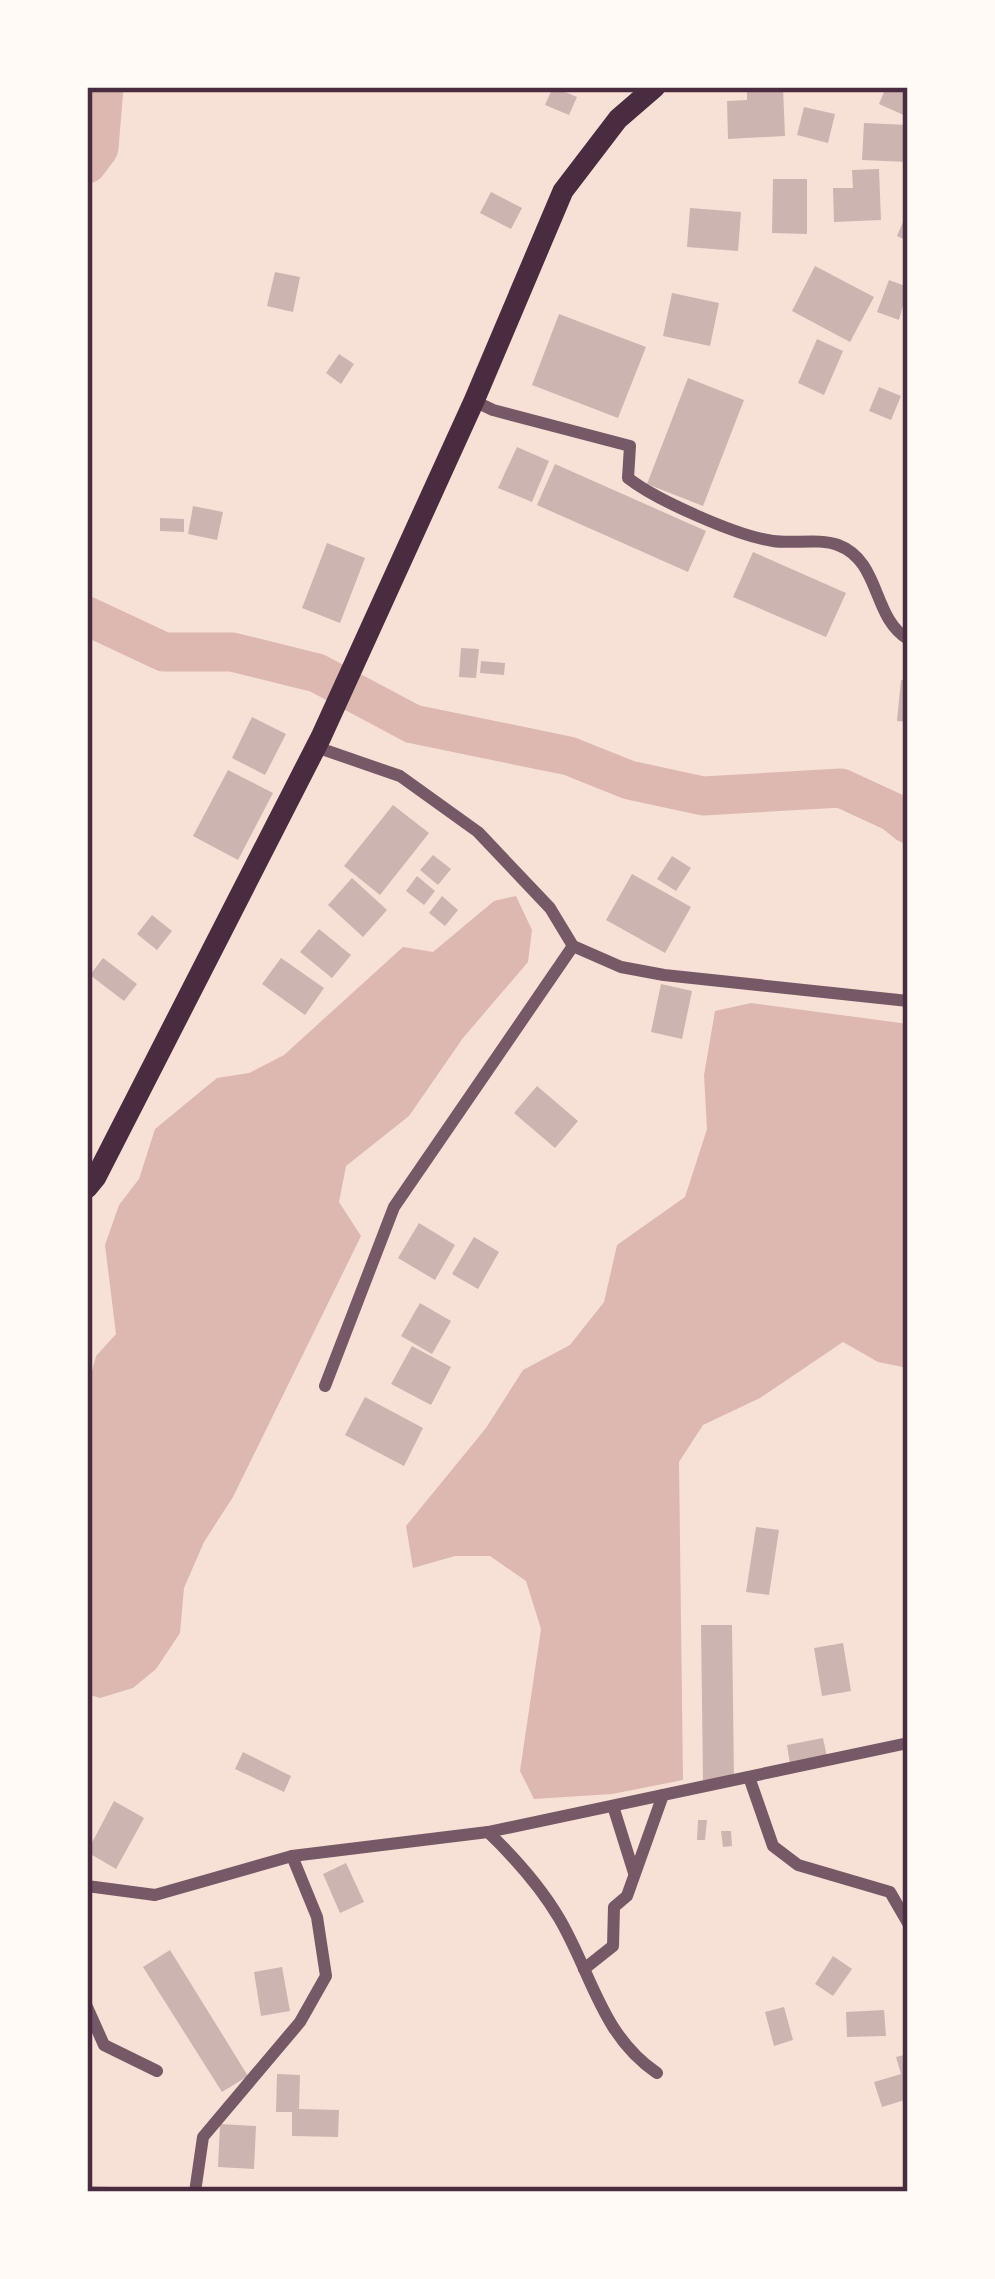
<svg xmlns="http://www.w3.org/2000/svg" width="995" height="2279" viewBox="0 0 995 2279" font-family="'PT Sans',sans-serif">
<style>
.water{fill:#dcb8b0}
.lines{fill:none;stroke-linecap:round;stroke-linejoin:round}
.river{stroke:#dcb8b0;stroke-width:39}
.building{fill:#ccb4b1}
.minor{stroke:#755966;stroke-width:12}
.primary{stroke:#4a2c40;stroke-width:21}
.neatline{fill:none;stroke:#4a2c40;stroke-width:4.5}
</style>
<rect width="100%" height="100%" fill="#f7e1d7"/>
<!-- water -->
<g class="water">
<polygon points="516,896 532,930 528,962 463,1038 409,1116 346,1166 339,1202 361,1236 233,1497 204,1542 184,1588 180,1633 156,1669 133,1688 100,1698 87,1694 87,1391 96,1356 116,1334 105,1245 119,1205 139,1179 155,1129 217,1078 249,1073 284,1055 403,947 433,952 494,901"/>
<polygon points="751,1003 908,1024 908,1368 878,1362 843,1342 760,1398 703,1425 679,1462 683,1780 612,1794 534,1799 520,1771 541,1629 526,1581 490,1556 455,1556 413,1568 406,1526 486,1428 523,1370 570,1345 604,1302 617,1245 685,1197 707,1129 704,1075 715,1011"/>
</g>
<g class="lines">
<!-- river -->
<g class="river">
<polyline points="87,164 99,148 104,87"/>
<polyline points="87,616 164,652 232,652 317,673 413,724 569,756 629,780 703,796 841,788 893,812 908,824"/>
</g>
</g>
<!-- building -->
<g class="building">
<polygon points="553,87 577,97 569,115 545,105"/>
<polygon points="747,87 783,87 785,136 728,139 727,101 747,100"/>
<polygon points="886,87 908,90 908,117 879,104"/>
<polygon points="804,107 835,114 828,143 797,135"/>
<polygon points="864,123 908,125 908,162 862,160"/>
<polygon points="879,169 881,220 834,222 833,188 853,188 852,170"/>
<polygon points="773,179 807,179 807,234 772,233"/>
<polygon points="491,192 522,208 511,229 480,213"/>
<polygon points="690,208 741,212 738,251 687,247"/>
<polygon points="908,210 908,241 897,236"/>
<polygon points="815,266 874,297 850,342 792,311"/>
<polygon points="275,272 300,277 293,312 267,306"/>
<polygon points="889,280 908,287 899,320 877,312"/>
<polygon points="672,293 719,303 710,346 663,336"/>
<polygon points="559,314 646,347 618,418 532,385"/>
<polygon points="817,339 843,351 824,395 798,383"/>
<polygon points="339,354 354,364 341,384 326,373"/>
<polygon points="688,378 744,400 703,506 647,484"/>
<polygon points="879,387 901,396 891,420 869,411"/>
<polygon points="517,447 549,461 532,502 498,488"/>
<polygon points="555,464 706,531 688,572 537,505"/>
<polygon points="193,506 223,512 217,540 188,534"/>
<polygon points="160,518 184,519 184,532 160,531"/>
<polygon points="327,543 365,558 340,623 302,608"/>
<polygon points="753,552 846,593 826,637 733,597"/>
<polygon points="461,648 479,649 476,678 459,677"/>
<polygon points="481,661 505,663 504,675 480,673"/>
<polygon points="901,680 908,680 908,722 897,721"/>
<polygon points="252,717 286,734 265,775 232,758"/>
<polygon points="228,770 273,793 238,860 193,836"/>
<polygon points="393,805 429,833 380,895 344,866"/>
<polygon points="433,855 451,869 438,885 420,870"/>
<polygon points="672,856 691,868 676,891 657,879"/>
<polygon points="632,874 691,907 665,953 606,920"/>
<polygon points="417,876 435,891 424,905 406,891"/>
<polygon points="352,878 387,910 363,937 328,905"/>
<polygon points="442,896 458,910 445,926 429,913"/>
<polygon points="152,915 172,931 157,950 137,934"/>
<polygon points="319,929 351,955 332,978 300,952"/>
<polygon points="103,958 137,984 124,1001 90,975"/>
<polygon points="281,958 324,988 305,1015 262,984"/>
<polygon points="661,984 692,991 682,1039 651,1032"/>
<polygon points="537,1086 578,1121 555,1148 514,1113"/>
<polygon points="419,1223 455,1245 435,1280 398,1258"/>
<polygon points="474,1237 499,1252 478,1289 452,1274"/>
<polygon points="420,1303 451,1321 432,1354 401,1336"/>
<polygon points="412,1346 451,1367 431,1405 391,1384"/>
<polygon points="365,1397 423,1428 404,1466 345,1435"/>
<polygon points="756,1527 779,1530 769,1595 746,1592"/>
<polygon points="701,1625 732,1625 734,1780 703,1780"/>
<polygon points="843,1643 851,1691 822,1696 814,1648"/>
<polygon points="823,1738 827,1757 790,1764 787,1745"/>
<polygon points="243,1752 291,1776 284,1792 235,1769"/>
<polygon points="114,1801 144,1818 116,1869 87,1852"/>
<polygon points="698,1820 707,1820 705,1840 697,1840"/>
<polygon points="721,1831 731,1831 732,1846 723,1847"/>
<polygon points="346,1863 364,1902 340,1913 323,1874"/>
<polygon points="170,1950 248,2076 222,2092 143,1967"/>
<polygon points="833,1956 852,1969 833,1996 815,1984"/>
<polygon points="282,1967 290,2011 261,2016 254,1972"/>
<polygon points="784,2007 793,2040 774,2046 765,2012"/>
<polygon points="884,2010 886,2036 847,2037 846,2012"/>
<polygon points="908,2054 908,2099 882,2107 874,2082 901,2074 896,2057"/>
<polygon points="277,2074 300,2075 299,2109 339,2110 338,2137 292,2136 292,2112 276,2112"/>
<polygon points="220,2124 256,2126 254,2169 218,2167"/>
<polygon points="87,2186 111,2187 111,2192 87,2192"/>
</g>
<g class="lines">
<!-- minor -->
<g class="minor">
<path d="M474,401L493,410L630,446L628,478C656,500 737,536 773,541C793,544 819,538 838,545C881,561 872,618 908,639"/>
<polyline points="316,747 400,776 478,832 550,908 573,946 621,967 664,975 908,1001"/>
<polyline points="325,1386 394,1207 573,946"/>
<polyline points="749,1777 773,1846 798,1865 890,1892 908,1923"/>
<polyline points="613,1806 634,1873"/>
<path d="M488,1832C515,1858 540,1886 559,1918C592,1974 601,2035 657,2073"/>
<polyline points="87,1886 155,1895 292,1856 488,1832 908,1743"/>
<polyline points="584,1969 613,1946 614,1907 627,1896 663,1795"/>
<polyline points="87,2007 104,2045 157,2071"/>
<polyline points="195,2192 203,2137 300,2022 326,1976 317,1917 292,1856"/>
</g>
<!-- primary -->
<polyline class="primary" points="87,1188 96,1177 321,737 474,401 563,191 618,119 655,87"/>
</g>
<!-- border -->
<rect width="995" height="2279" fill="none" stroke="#fffaf5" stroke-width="180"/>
<rect x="90" y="90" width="815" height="2099" class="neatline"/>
</svg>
